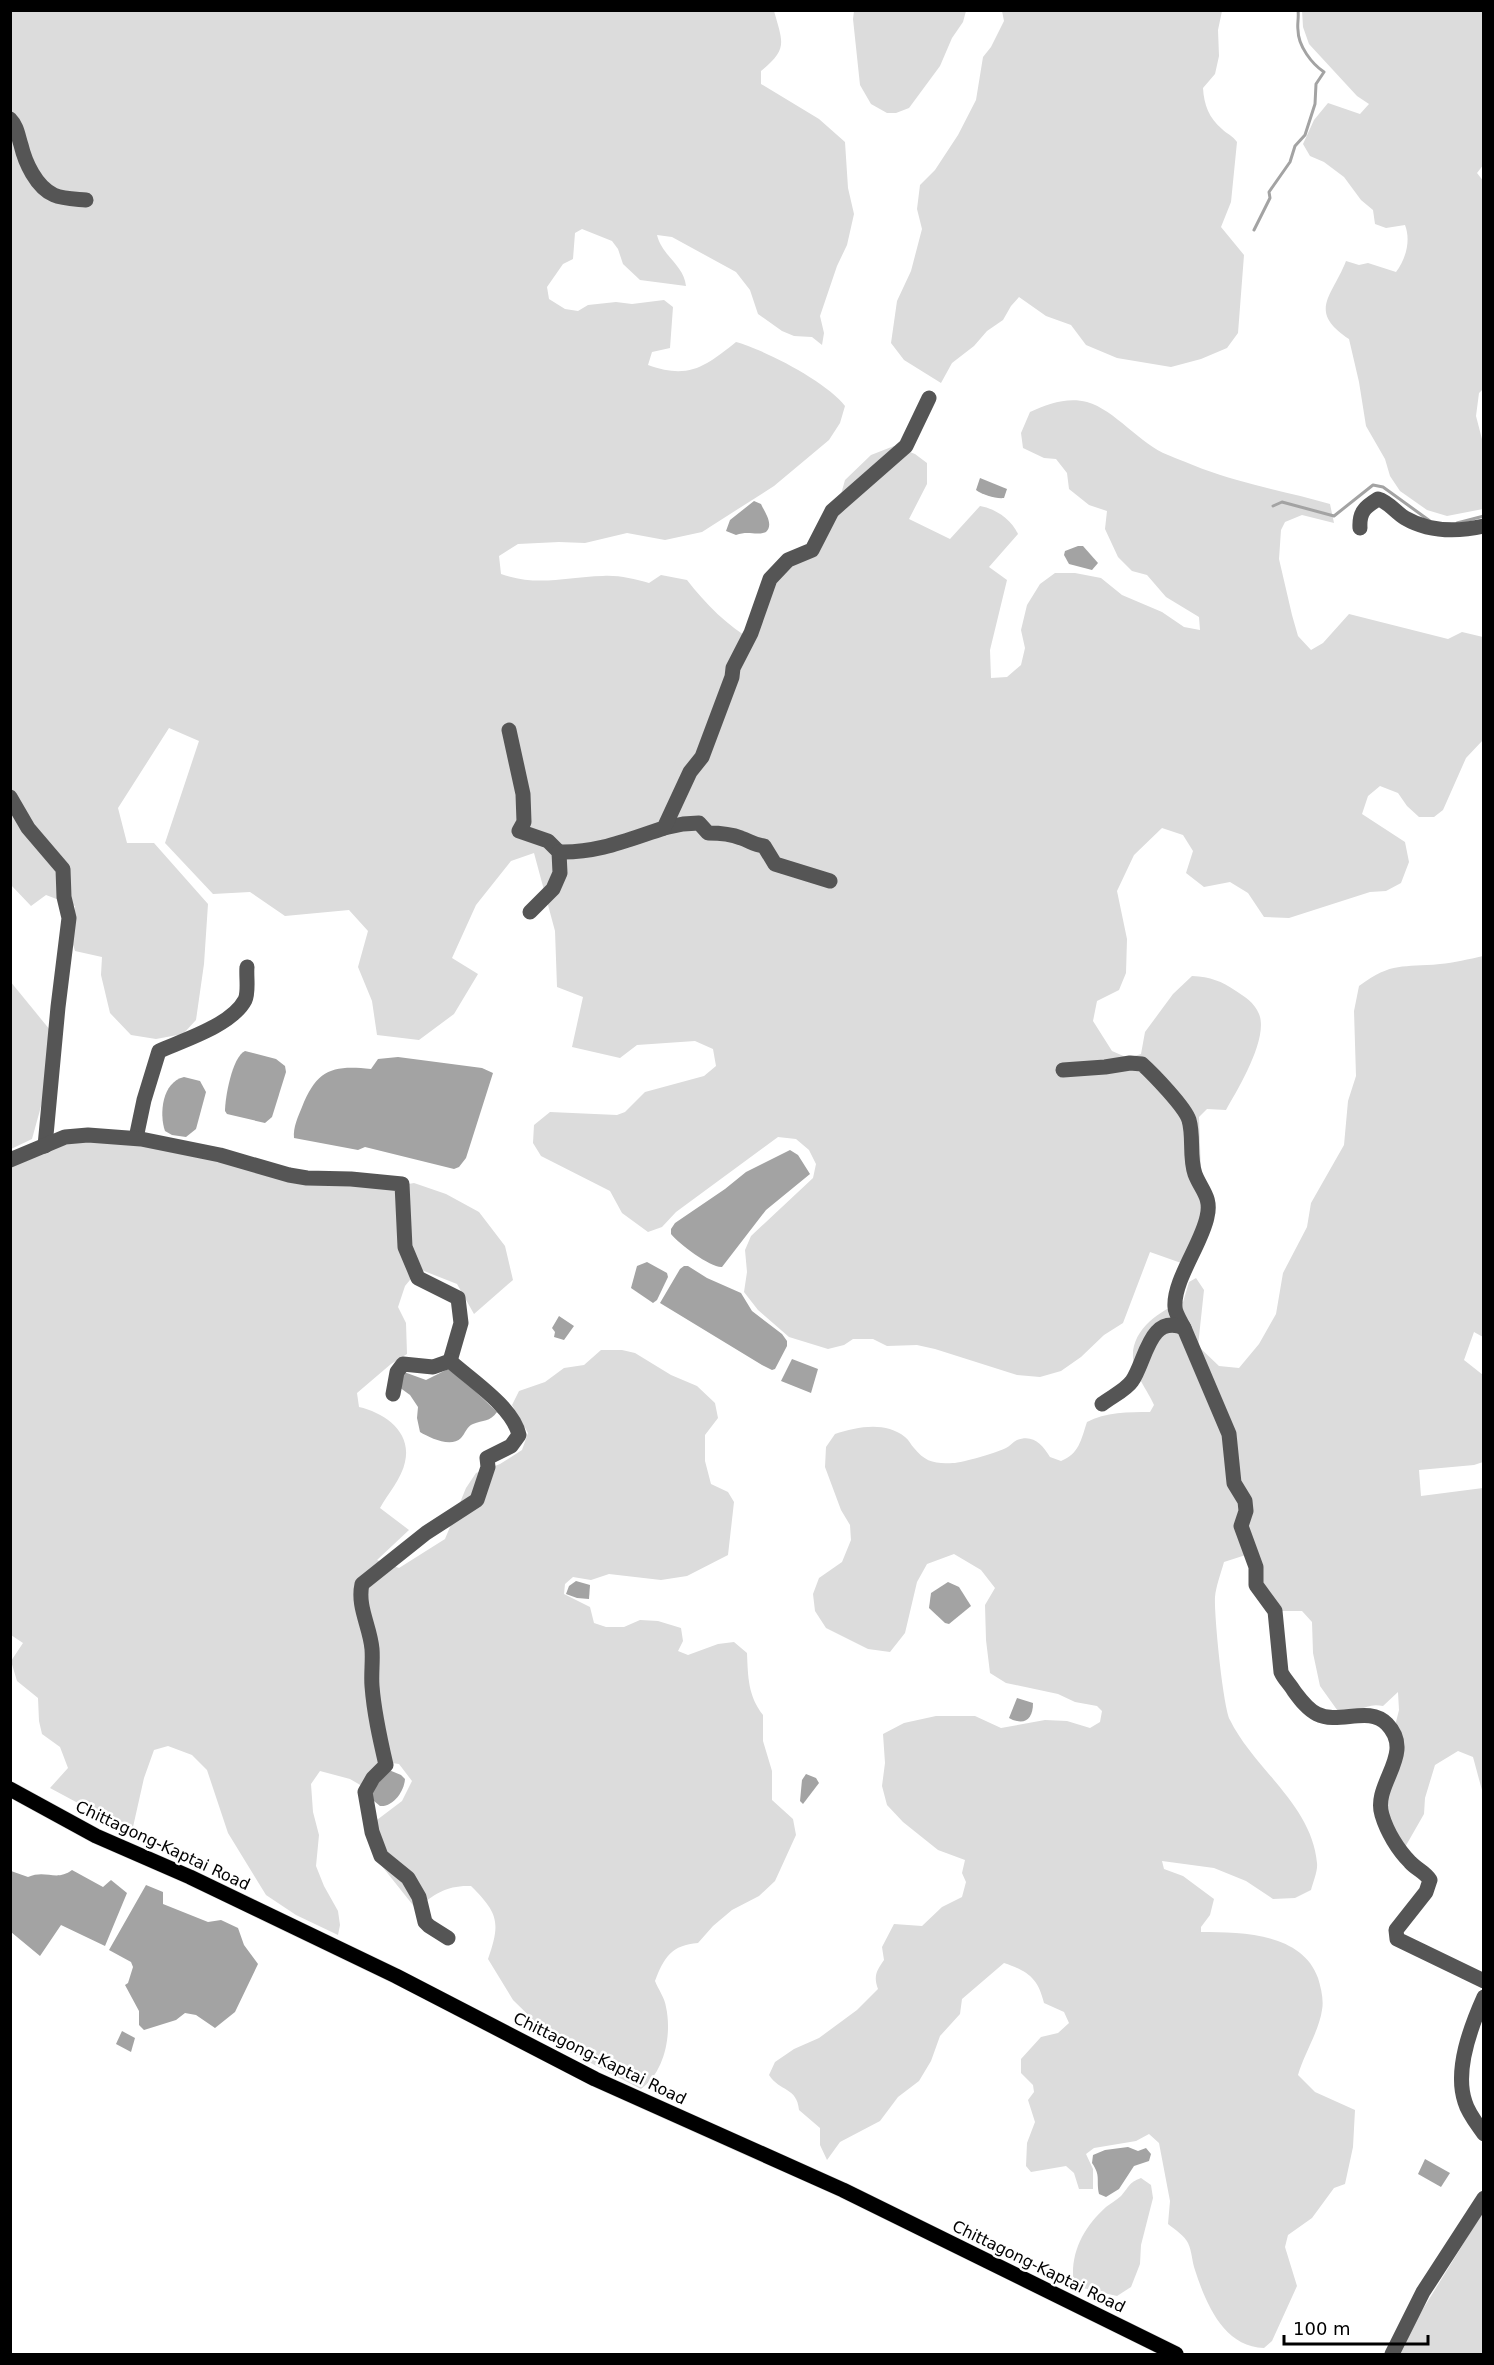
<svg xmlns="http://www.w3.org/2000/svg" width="1494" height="2365" viewBox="0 0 1494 2365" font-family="'DejaVu Sans',sans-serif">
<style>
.green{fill:#dcdcdc}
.water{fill:#a3a3a3}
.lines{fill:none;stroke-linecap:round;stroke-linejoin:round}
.stream{stroke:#a3a3a3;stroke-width:3}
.major-casing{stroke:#dbdbdb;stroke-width:16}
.minor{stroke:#555;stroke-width:15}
.major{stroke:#000;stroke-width:15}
.labels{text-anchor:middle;stroke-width:5;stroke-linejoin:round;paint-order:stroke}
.street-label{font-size:16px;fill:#000;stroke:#fff}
</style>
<rect width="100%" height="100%" fill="#fff"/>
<!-- green -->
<g class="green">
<path d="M1302,10L1483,11L1484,164L1477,173L1484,182V388L1479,393L1476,416L1483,443V509L1447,516L1427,510L1400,491L1390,476L1385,459L1366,426L1359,382L1349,339C1307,311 1332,297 1346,261L1359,265L1368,263L1396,272C1406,259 1411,240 1405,225L1386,228L1375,224L1373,210L1361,200L1344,177L1324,162L1310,156L1303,144L1314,120L1328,103L1360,114L1369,104L1357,96L1309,44L1303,27Z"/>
<path d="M11,11H774C783,43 788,49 761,71V84L819,119L845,142L848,188L854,214L847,245L837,266L820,316L824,333L822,345L812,337L794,336L782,331L758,314L750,290L736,272L672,237L657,235C662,256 684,265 686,286L640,280L623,264L618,249L612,241L582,229L575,233L573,259L563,264L547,287L549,299L565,309L578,311L588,305L616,302L632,304L664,300L673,307L670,348L652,352L648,365C689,380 706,366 736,342C765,350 827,382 845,406L840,423L829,440L774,486L702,532L665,540L627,533L585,543L559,542L518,544L499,556L501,574C538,587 565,577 603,576C618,575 634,579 649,583L661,575L687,580C705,603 728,627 754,641L770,585L834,519L845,480L871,455L894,446L915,454L927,463V484L909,519L950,539L980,506C996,509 1011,519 1018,534L989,567L1007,580L990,650L991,678L1007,677L1021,665L1025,648L1021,630L1027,605L1040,584L1055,573H1075L1101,578L1122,595L1162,612L1184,627L1200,630L1199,617L1166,597L1147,575L1132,571L1118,557L1105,529L1107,511L1089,505L1069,489L1067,473L1056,459L1044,458L1023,448L1021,433L1030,412C1048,404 1067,397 1087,402C1115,410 1140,444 1168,455C1190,464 1214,474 1237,480C1268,489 1300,495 1330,504L1334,523L1302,515L1285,522L1281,530L1279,559L1292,615L1298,636L1311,650L1323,643L1349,614L1448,639L1462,632L1483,637V740L1466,758L1443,810L1434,817H1419L1407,806L1398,793L1380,786L1368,796L1362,814L1405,842L1409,862L1401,883L1386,891L1370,892L1289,918L1264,917L1248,893L1230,882L1204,887L1186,873L1193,851L1183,835L1162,828L1134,855L1117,891L1127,939L1126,973L1119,990L1097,1001L1093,1021L1112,1051L1128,1058L1141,1054L1145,1032L1173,994L1192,976C1211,977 1221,981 1236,991C1245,997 1254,1002 1259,1014C1269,1038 1238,1089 1226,1110L1207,1109L1199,1117L1201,1173L1205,1217L1184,1264L1150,1252L1123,1323L1104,1335L1081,1357L1061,1371L1040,1377L1017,1375L935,1349L917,1345L887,1346L873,1339H853L844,1345L828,1349L789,1337L758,1310L744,1292L747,1272L745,1250L751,1236L813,1178L816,1164L809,1150L796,1139L778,1137L676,1212L662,1227L648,1232L622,1213L610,1191L541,1156L533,1143L534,1125L550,1112L617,1115L625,1112L645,1092L704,1076L716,1066L713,1049L695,1041L637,1045L620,1058L572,1047L583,997L557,987L555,931L534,853L511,861L476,905L452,958L478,974L454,1014L419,1040L377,1035L372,1001L358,967L368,931L349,910L285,916L250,892L213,894L165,843L199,741L169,728L118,808L127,843H154L208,904L204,964L196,1020L183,1034L156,1039L131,1035L110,1013L101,975L102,957L75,951L71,938L75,906L46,895L31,906L11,885Z"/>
<polygon points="854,11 854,10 966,11 963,22 952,38 940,66 909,108 896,113 887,113 871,104 860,85 853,19"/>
<path d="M1002,11H1222L1218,30L1219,56L1215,74L1203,88C1204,105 1209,118 1222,129C1227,134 1232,135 1237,142L1231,202L1221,227L1244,255L1238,333L1227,348L1201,359L1171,367L1117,358L1086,345L1071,325L1046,316L1019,297L1011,306L1003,320L987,331L974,346L952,363L941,383L904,360L891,343L897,301L911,271L922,229L917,209L920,185L935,170L958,135L976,100L983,57L991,47L1004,21Z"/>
<path d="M1483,956V1337L1474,1332L1464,1360L1483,1375V1462L1474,1465L1419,1470L1421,1496L1483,1488V1794L1473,1757L1458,1751L1435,1765L1425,1798L1424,1814L1404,1849L1383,1814L1394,1730L1399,1710L1398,1692L1383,1706C1364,1702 1358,1715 1340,1714L1320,1686L1313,1653L1312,1622L1302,1611H1280L1267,1597L1255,1552L1224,1562C1221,1573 1216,1586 1215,1597C1214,1615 1223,1706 1230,1720C1254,1769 1312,1805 1317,1863C1318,1871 1313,1882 1311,1890L1295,1898L1273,1899L1246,1881L1214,1868L1162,1861L1164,1869L1183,1876L1214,1899L1210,1915L1201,1927V1932C1241,1932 1302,1933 1318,1978C1321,1988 1324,2000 1322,2010C1319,2031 1304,2054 1298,2075L1315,2092L1355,2110L1353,2147L1345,2184L1334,2188L1312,2218L1288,2235L1285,2247L1297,2286L1272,2341L1264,2348C1224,2347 1206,2304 1195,2270C1192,2262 1192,2251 1188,2243C1185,2236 1174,2229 1168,2224L1170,2201L1159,2143L1149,2134L1136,2141L1094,2148L1086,2154L1093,2169V2189H1079L1074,2173L1066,2166L1031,2172L1026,2166L1027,2143L1035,2122L1028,2100L1034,2092L1033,2085L1021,2073V2059L1041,2037L1058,2033L1069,2023L1064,2012L1044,2003C1038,1978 1028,1971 1004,1963L962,1999L960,2014L940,2036L931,2061L919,2081L898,2097L880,2121L840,2142L827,2160L820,2145V2128L799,2110C797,2087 780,2092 769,2075L775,2062L794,2049L819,2038L857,2010L878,1989C873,1976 877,1970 884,1960L882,1947L894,1924L922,1926L942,1907L962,1897L966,1882L962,1873L965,1860L938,1850L903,1822L887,1805L882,1786L885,1763L883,1734L904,1723L936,1716H975L1001,1728L1045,1720L1067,1721L1090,1728L1100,1722L1102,1711L1097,1706L1075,1702L1058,1694L1006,1683L990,1673L986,1640L985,1605L995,1588L981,1570L954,1554L927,1564L917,1582L905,1633L890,1652L868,1649L826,1628L815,1611L813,1594L819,1578L842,1562L851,1540L850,1525L841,1510L825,1467L826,1447L835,1434C857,1427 885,1421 905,1437C909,1440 911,1445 914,1448C925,1462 935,1464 953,1463C962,1463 999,1452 1006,1448C1010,1446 1013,1442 1017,1440C1033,1434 1042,1444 1050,1457L1061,1461C1079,1454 1081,1440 1087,1422C1105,1412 1129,1412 1150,1412L1154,1405C1148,1391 1134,1374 1133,1358C1131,1330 1160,1310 1183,1302L1189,1282L1196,1278L1204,1290L1198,1346L1219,1366L1239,1368L1259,1344L1276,1314L1283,1273L1307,1227L1311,1203L1344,1145L1348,1101L1356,1076L1354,1011L1359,986C1393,961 1402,968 1440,964C1454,963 1469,959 1483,956Z"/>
<polygon points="10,981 50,1030 43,1099 32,1139 11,1149"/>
<path d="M70,1142H142L392,1187L414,1183L446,1194L479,1212L505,1246L513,1280L474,1314L457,1284L419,1269L405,1286L398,1307L406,1323L407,1354L391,1364L357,1393L359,1407C385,1413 412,1432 405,1462C402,1478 387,1495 380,1508L409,1530L377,1560L399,1568L445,1539L466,1488L476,1473L500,1464L522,1450L528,1433L512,1405L519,1391L545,1382L564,1368L584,1365L601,1350H622L635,1353L671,1375L697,1386L715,1403L718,1418L705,1435V1461L711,1484L728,1492L734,1502L728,1555L687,1576L661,1580L609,1574L591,1580L573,1577L565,1584L564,1594L590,1607L594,1623L606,1627H624L640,1620L658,1621L681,1628L683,1641L678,1651L688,1655L718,1644L734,1642L747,1653C748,1677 748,1696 763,1715V1741L772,1771V1800L793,1819L796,1835L775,1881L759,1896L732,1910L713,1926L698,1943C672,1945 664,1957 655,1981C658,1989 665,1998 666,2007C672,2034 665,2072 641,2089L562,2048L513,2000L488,1959C501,1922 498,1913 471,1886C447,1885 434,1894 416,1909L381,1865L365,1829L402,1801L412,1781L399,1764L392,1763L362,1786L350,1779L320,1771L311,1784L313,1812L319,1835L316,1866L324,1886L338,1911L340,1925L338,1935L296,1915L266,1895L228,1833L207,1770L192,1755L168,1746L154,1750L144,1778L133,1827L130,1831L50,1788L68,1768L60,1747L42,1734L39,1721L38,1698L17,1681L11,1661L23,1643L11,1635V1165Z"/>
<path d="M1141,2178L1151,2185L1153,2198L1141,2245L1140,2264L1131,2287L1117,2296L1074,2286C1069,2254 1083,2228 1106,2207C1111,2203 1117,2200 1121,2196C1130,2186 1128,2183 1141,2178Z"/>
<polygon points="1483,2212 1483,2354 1399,2354 1418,2317"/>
</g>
<!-- water -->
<g class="water">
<path d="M980,478L1007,489L1004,498C996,499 983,495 976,490Z"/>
<path d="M754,501L761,504C765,513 774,524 766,532C755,536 749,530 736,535L726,531L730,520Z"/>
<polygon points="1078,546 1083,546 1098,563 1092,570 1069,564 1064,555 1065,551"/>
<path d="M245,1051L276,1059L285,1066L286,1072L272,1117L265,1123L227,1114L225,1111C225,1098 232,1057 245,1051Z"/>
<path d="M398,1057L482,1068L493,1073L466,1158L459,1167L454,1169L365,1147L358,1150L294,1138C293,1127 298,1117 302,1107C317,1069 333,1065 371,1069L378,1059Z"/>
<path d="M184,1077L200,1081L206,1092L196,1129L186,1137L172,1135L165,1131C159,1114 162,1082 184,1077Z"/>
<path d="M790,1150L798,1155L810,1174L766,1210L722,1267C711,1268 679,1244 671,1234V1229L675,1223L725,1189L746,1172Z"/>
<polygon points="647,1262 667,1273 668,1277 657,1300 653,1303 631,1288 637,1266"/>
<polygon points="684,1266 688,1266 707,1278 741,1293 752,1311 782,1334 787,1341 787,1346 775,1369 772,1370 762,1365 660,1303 680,1269"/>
<polygon points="559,1316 574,1326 564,1340 554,1337 555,1332 552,1328"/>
<polygon points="792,1359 818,1369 811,1393 781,1381"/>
<path d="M448,1369H452L497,1412C490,1422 483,1420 473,1424C467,1426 465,1434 461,1438C451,1448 430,1438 420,1432L417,1418L418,1407L410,1395L399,1387L404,1372L426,1380Z"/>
<polygon points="576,1581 590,1585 589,1599 577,1598 566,1594 569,1586"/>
<polygon points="948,1582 959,1587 971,1606 949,1624 945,1623 929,1608 931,1593"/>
<path d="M1017,1698L1033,1703C1033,1720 1024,1726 1009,1718Z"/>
<path d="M389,1770L401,1775L405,1779C404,1792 393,1807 380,1806L368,1796Z"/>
<polygon points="806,1774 816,1778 819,1783 803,1804 800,1801 802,1780"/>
<path d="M72,1870L103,1887L111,1880L127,1893L105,1946L61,1925L40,1956L11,1932V1871L28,1877C46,1869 56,1882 72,1870Z"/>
<polygon points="146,1885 163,1892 163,1904 208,1922 221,1920 238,1928 244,1945 258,1964 235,2012 215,2028 196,2015 185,2013 176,2020 144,2030 139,2025 139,2011 125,1985 128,1983 133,1967 131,1962 109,1950"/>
<polygon points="122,2031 135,2038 131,2052 116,2044"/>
<path d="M1128,2147L1138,2151L1146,2148L1151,2154L1149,2161L1134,2166L1119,2189L1106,2197L1099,2194C1096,2179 1101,2176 1092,2163L1093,2155L1105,2150Z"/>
<polygon points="1425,2159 1450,2173 1441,2187 1418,2174"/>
</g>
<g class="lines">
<!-- stream -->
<g class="stream">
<path d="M1254,230L1270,198L1269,192L1290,162L1295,146L1305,135L1315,104L1316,84L1324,72C1312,64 1298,46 1298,30C1297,24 1299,18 1298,10"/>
<polyline points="1273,506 1282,502 1334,516 1373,485 1383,487 1430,521"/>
<polyline points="1457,523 1484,516"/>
</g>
<defs>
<polyline id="major" points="10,1789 96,1836 190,1877 396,1976 595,2079 843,2190 1176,2354"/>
</defs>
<!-- major casing -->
<use href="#major" class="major-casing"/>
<!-- minor -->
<g class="minor">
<path d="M10,119C17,126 18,136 21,145C25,162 36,187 54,195C63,199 76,199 86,200"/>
<path d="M1360,528C1359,512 1365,507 1378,499C1389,502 1395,512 1405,518C1429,532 1457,532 1484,526"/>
<polyline points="509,730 523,794 524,822 519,831 548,841 559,852 560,873 553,889 530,912"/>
<polyline points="10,797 28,828 63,869 64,897 69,918 58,1007 45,1146"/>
<path d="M664,828L683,824L699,823L708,833C719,833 731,834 741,838C750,841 754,845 764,846L775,864L830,881"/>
<path d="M559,852C598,853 627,840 664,828L690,772L702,757L732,677L733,668L751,633L770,579L788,560L812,550L832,511L906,446L929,398"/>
<path d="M1063,1070L1105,1067L1130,1063L1142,1064C1153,1074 1185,1107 1189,1120C1194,1137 1189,1157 1195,1174C1201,1190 1212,1197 1207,1217C1202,1243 1173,1281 1175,1307C1175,1313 1181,1322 1184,1328"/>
<path d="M136,1138L144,1100L159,1051C184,1040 232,1025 245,1000C249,992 246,976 247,967"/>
<polyline points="10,1160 65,1137 88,1135 141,1139 220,1155 289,1175 307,1178 351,1179 402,1184 405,1247 418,1278 458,1298 461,1323 450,1361"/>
<path d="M393,1394L397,1372L403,1364L433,1367L450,1361C471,1380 513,1407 519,1435L511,1446L487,1458L488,1467L477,1500L426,1533L362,1584C357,1607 370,1626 372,1649C373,1661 371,1674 372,1686C374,1713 380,1739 386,1765L373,1778L365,1792L372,1832L381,1856L408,1878L419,1897L425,1922L429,1926L448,1938"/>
<path d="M1102,1404C1111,1397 1126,1390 1132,1381C1146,1361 1149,1313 1184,1328L1229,1434L1234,1483L1245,1501L1246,1511L1241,1526L1256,1567V1585L1275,1611L1281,1672C1284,1679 1290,1684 1294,1691C1300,1699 1307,1709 1317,1714C1339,1725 1369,1705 1387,1724C1416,1754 1372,1784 1382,1815C1387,1832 1398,1850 1410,1862C1416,1869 1425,1872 1430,1880L1426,1892L1396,1930L1397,1939L1484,1981"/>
<path d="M1484,1997C1471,2026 1454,2070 1465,2102C1468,2113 1477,2124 1484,2134"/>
<polyline points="1392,2354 1423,2292 1484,2198"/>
</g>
<!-- major -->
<use href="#major" class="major"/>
</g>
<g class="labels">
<!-- street labels -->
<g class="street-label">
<text transform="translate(163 1845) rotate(25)" y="6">Chittagong-Kaptai Road</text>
<text transform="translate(600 2058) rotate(26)" y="6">Chittagong-Kaptai Road</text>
<text transform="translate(1039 2266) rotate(26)" y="6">Chittagong-Kaptai Road</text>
</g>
</g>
<!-- border -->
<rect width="1494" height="2365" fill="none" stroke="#000000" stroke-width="24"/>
<!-- scale -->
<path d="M1284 2335v9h144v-9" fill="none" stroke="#000000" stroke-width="3"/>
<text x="1293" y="2335" font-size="18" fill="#000000" stroke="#ffffff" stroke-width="4.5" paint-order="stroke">100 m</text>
</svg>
